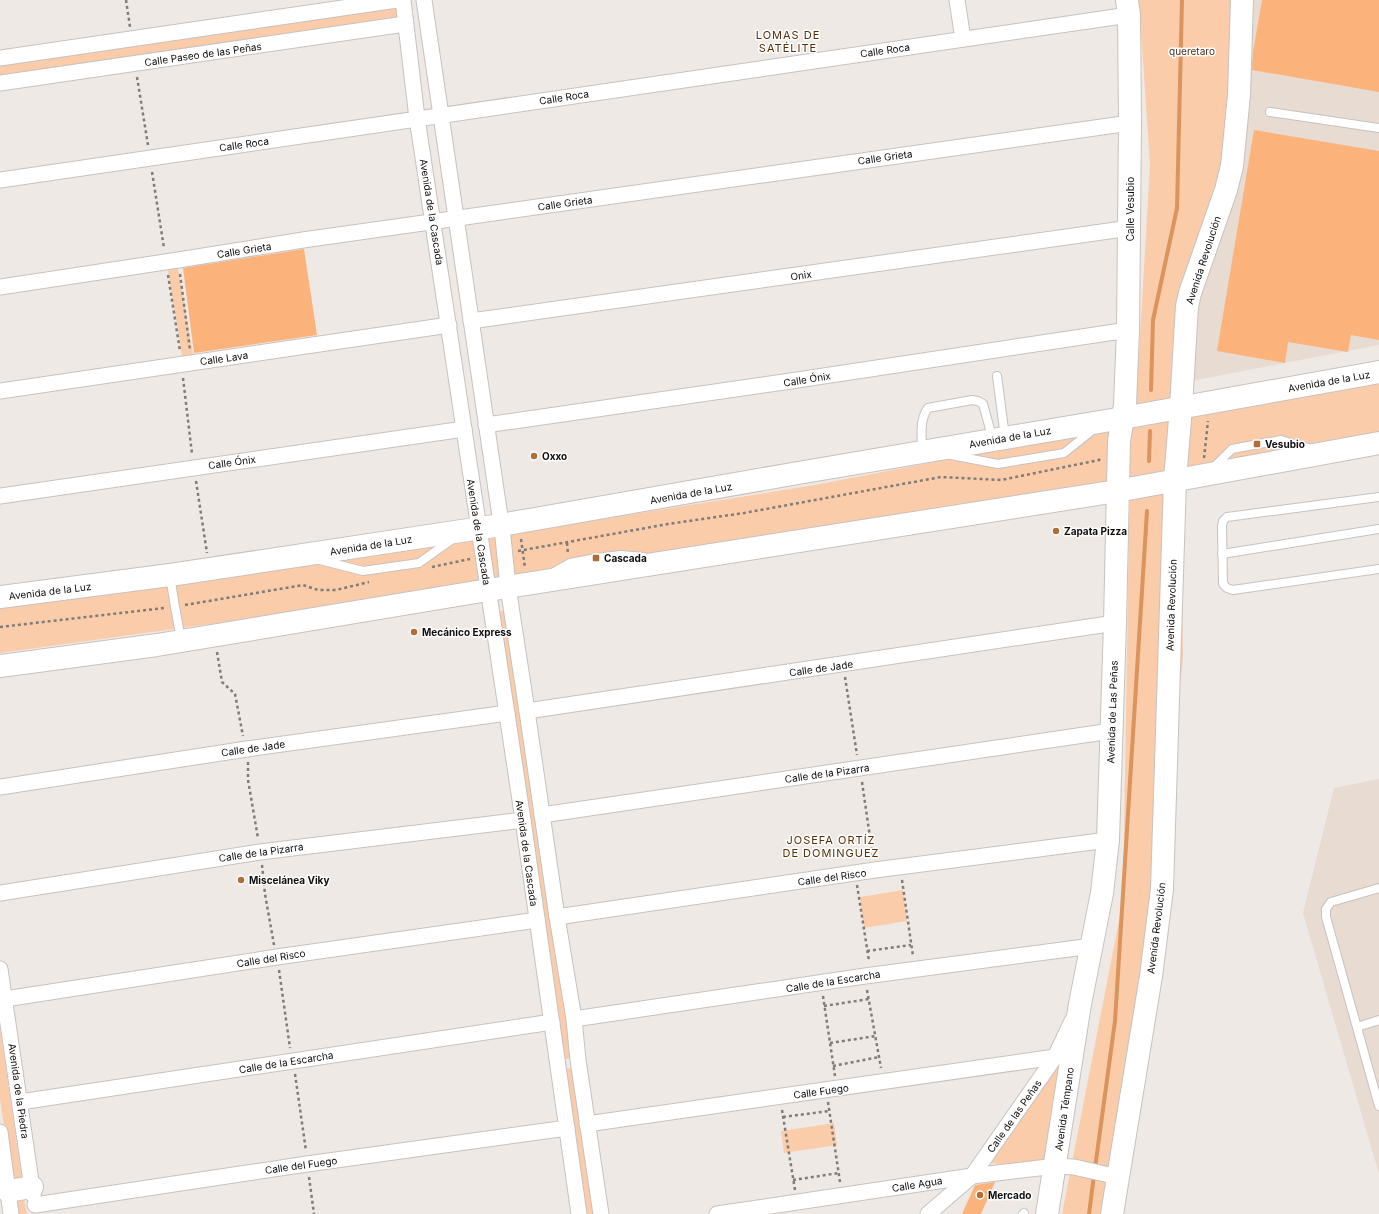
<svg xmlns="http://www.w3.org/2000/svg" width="1379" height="1214" viewBox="0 0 1379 1214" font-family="Inter,sans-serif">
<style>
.built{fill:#e7dbd2}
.green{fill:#faccaa}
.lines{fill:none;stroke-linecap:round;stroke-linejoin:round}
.stream{stroke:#da945c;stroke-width:4}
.building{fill:#fbb37b}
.lane-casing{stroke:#c7c2be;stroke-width:10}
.street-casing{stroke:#c7c2be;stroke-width:17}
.secondary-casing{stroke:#c7c2be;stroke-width:24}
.path{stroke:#7f7c79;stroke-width:2.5;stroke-dasharray:3 3;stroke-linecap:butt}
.lane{stroke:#fff;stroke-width:8}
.street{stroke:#fff;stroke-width:15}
.secondary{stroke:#fff;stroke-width:22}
.poi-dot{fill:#ae6e37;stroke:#fff;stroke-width:1.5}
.labels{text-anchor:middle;stroke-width:3;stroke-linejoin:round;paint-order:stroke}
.street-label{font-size:10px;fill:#100e0d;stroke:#fff}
.park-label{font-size:10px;fill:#4c2f17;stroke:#fff}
.poi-label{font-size:10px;font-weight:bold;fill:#100e0d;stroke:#fff;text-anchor:start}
.neighbourhood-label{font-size:11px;letter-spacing:1px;fill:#5a2f05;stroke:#fff}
</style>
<rect width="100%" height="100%" fill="#eee9e5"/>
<!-- built -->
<g class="built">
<polygon points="1188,0 1379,0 1379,345 1170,385"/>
<polygon points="1379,779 1379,1174 1303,913 1334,788"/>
</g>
<!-- green -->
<g class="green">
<polygon points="1139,0 1243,0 1239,95 1186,313 1181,414 1379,375 1379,438 1181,471 1183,659 1135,1073 1112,1214 1062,1214 1123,900 1129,528 1131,479 465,589 0,653 0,607 105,592 144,590 465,541 815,485 1135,423 1150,165"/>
<polygon points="401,3 404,20 0,80 0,62"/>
<polygon points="177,262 194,360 183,362 167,264"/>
<polygon points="507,610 573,1057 564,1060 496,612"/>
<polygon points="903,890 907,921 864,928 860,897"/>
<polygon points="0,1028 22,1180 12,1182 0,1099"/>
<polygon points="1072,1036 1055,1161 1002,1164 988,1163"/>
<polygon points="573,1068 594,1214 585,1214 564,1069"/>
<polygon points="834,1123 837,1145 784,1153 781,1131"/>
<polygon points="24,1200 27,1214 14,1214 12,1202"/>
</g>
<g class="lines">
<!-- stream -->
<g class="stream">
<polyline points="1151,390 1153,320 1177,208 1182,0"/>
<polyline points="1149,461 1150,431"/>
<polyline points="1095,1168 1115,1021 1147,511"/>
<polyline points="1089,1214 1094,1175"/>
</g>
</g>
<!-- building -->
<g class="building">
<polygon points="1262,0 1379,0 1379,92 1252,70 1253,52"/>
<polygon points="1254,130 1379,151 1379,340 1351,335 1348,352 1288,342 1285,363 1217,351"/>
<polygon points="304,249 317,335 194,353 183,268"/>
<polygon points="995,1182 981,1214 962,1214 975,1185"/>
</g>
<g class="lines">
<defs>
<g id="lane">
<polyline points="1270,112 1379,128"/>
<polyline points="997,376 1005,437"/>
<path d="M922,451C922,437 919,420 928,408L972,400L978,401L983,404L993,440"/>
<polyline points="951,455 998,464 1064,453 1094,429"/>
<polyline points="1212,469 1232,449 1281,440 1312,449"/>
<polyline points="1379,497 1227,517 1223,521 1222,526 1223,584 1227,588 1233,590 1379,569"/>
<polyline points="1222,554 1379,529"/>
<polyline points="320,560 363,571 419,563 454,538"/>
<polyline points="554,572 570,563 596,558 621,555 644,557"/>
<polyline points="170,576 175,607"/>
<polyline points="176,611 175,607 181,640"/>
<polyline points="1379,888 1331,902 1326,909 1326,917 1379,1106"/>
<polyline points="1357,1027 1379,1020"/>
<polyline points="1023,1214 1024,1213"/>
</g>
<g id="street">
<polyline points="403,0 417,118 523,820 579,1214"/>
<polyline points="424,0 503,537 508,587 527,711 557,917 574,1019 578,1060 601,1214"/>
<polyline points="957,0 963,39"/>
<polyline points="0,58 397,0"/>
<polyline points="0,83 405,24"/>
<polyline points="0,180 1129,15"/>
<polyline points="0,287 178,260 303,240 1130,123"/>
<polyline points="471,321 1130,228"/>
<polyline points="0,391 449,325"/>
<polyline points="486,425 784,382 1128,330"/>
<polyline points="0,496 464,429"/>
<polyline points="527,711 1115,623"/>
<polyline points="0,787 247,749 507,713"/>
<polyline points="542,815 1111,731"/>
<polyline points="0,893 260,852 523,820"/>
<polyline points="557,917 875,870 1108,840"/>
<polyline points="0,969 33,1195"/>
<polyline points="5,999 277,957 537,920"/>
<polyline points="574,1019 865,976 1092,946"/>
<polyline points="20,1102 552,1022"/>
<polyline points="587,1124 1055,1057"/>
<polyline points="0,1132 11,1214"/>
<polyline points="35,1205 307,1164 567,1128"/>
<polyline points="717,1214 972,1176 1056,1166 1074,1167 1118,1177"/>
<polyline points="928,1214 972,1176 1055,1057 1072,1021"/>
</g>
<g id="secondary">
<polyline points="0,597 170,575 501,525 798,473 1123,418 1379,372"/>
<polyline points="0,666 157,645 488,590 1117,491 1379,443"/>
<polyline points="8,1191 32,1187"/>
<polyline points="1047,1214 1080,1004 1102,893 1108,840 1115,623 1119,441 1125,405 1128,330 1130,123 1129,15 1127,0"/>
<polyline points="1112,1214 1151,976 1162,889 1175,480 1181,407 1187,306 1190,293 1226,190 1232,166 1239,95 1242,0"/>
</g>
</defs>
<!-- lane casing -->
<use href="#lane" class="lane-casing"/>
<!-- street casing -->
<use href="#street" class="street-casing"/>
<!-- secondary casing -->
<use href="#secondary" class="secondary-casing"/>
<!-- path -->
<g class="path">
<polyline points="126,0 130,27"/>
<polyline points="137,77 148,145"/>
<polyline points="152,172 164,248"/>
<polyline points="180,274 190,350"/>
<polyline points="168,275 180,351"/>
<polyline points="183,378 192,454"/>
<polyline points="1204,458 1208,421"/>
<polyline points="196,481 207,553"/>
<polyline points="521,539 525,568"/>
<polyline points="567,543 568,554"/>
<polyline points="518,551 668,524 744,513 941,477 1001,480 1099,460 1102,457"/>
<polyline points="432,567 470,559"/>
<polyline points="185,605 303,585 318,590 336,590 369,582"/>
<polyline points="0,627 164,608"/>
<polyline points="217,652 222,682 235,694 243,736"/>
<polyline points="845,677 857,755"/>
<polyline points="248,762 248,780 258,838"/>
<polyline points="862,782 873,858"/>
<polyline points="262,865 265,894 274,945"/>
<polyline points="902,880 913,956"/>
<polyline points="857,885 869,961"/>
<polyline points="867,951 911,945"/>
<polyline points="279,970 290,1048"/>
<polyline points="867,990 881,1068"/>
<polyline points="823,996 835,1076"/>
<polyline points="824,1006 869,999"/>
<polyline points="830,1043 876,1036"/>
<polyline points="833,1066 879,1057"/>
<polyline points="295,1074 306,1151"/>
<polyline points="828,1102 840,1182"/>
<polyline points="782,1110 795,1190"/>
<polyline points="783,1117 829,1111"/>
<polyline points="309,1177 314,1214"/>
<polyline points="793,1180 839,1173"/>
</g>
<!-- lane -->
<use href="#lane" class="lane"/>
<!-- street -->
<use href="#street" class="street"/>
<!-- secondary -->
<use href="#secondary" class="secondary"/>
</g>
<!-- markers -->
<g class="poi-dot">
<rect x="1253" y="440" width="8" height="8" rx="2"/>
<circle cx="534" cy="456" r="4"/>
<circle cx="1056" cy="531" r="4"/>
<rect x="592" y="554" width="8" height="8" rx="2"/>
<circle cx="414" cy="632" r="4"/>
<circle cx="241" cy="880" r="4"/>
<circle cx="980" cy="1195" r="4"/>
</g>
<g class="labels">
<!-- street labels -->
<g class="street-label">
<text transform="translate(885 50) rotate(-8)" y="4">Calle Roca</text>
<text transform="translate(203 54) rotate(-8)" y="4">Calle Paseo de las Peñas</text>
<text transform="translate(564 97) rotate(-9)" y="4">Calle Roca</text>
<text transform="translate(244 144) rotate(-8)" y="4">Calle Roca</text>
<text transform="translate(885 157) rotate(-8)" y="4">Calle Grieta</text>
<text transform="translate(565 203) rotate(-8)" y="4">Calle Grieta</text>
<text transform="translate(1130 209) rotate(-90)" y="4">Calle Vesubio</text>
<text transform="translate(432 212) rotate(81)" y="4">Avenida de la Cascada</text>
<text transform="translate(244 250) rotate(-9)" y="4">Calle Grieta</text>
<text transform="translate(1203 260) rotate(-72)" y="4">Avenida Revolución</text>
<text transform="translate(801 275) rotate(-8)" y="4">Onix</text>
<text transform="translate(224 358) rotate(-8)" y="4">Calle Lava</text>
<text transform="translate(807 379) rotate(-9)" y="4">Calle Ónix</text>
<text transform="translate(1329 381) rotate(-10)" y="4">Avenida de la Luz</text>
<text transform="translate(1010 437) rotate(-10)" y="4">Avenida de la Luz</text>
<text transform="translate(232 462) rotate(-8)" y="4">Calle Ónix</text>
<text transform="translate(691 493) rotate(-10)" y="4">Avenida de la Luz</text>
<text transform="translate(479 532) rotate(81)" y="4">Avenida de la Cascada</text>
<text transform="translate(371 545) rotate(-9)" y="4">Avenida de la Luz</text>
<text transform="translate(50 591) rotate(-7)" y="4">Avenida de la Luz</text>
<text transform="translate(1171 605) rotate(-88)" y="4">Avenida Revolución</text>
<text transform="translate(821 668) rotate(-8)" y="4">Calle de Jade</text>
<text transform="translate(1112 712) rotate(-88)" y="4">Avenida de Las Peñas</text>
<text transform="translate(253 748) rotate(-8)" y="4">Calle de Jade</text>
<text transform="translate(827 773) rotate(-8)" y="4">Calle de la Pizarra</text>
<text transform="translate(261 852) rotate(-8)" y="4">Calle de la Pizarra</text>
<text transform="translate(527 853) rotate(82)" y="4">Avenida de la Cascada</text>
<text transform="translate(832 877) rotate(-8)" y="4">Calle del Risco</text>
<text transform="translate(1156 928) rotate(-83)" y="4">Avenida Revolución</text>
<text transform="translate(271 958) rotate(-9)" y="4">Calle del Risco</text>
<text transform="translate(833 981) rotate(-9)" y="4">Calle de la Escarcha</text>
<text transform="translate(286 1062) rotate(-9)" y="4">Calle de la Escarcha</text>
<text transform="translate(19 1091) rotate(82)" y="4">Avenida de la Piedra</text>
<text transform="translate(821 1091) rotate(-8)" y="4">Calle Fuego</text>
<text transform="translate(1064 1109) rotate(-82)" y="4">Avenida Témpano</text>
<text transform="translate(1014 1116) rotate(-55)" y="4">Calle de las Peñas</text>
<text transform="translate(301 1165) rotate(-8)" y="4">Calle del Fuego</text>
<text transform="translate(917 1184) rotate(-9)" y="4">Calle Agua</text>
</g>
<!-- park labels -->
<g class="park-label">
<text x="1192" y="55">queretaro</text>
</g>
<!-- poi labels -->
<g class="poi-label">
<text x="1265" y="448">Vesubio</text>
<text x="542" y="460">Oxxo</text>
<text x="1064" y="535">Zapata Pizza</text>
<text x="604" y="562">Cascada</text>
<text x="422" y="636">Mecánico Express</text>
<text x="249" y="884">Miscelánea Viky</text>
<text x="988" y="1199">Mercado</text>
</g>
<!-- neighbourhood labels -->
<g class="neighbourhood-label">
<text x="788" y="39">LOMAS DE<tspan x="788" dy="13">SATÉLITE</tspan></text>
<text x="831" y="844">JOSEFA ORTÍZ<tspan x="831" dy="13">DE DOMINGUEZ</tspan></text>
</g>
</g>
</svg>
